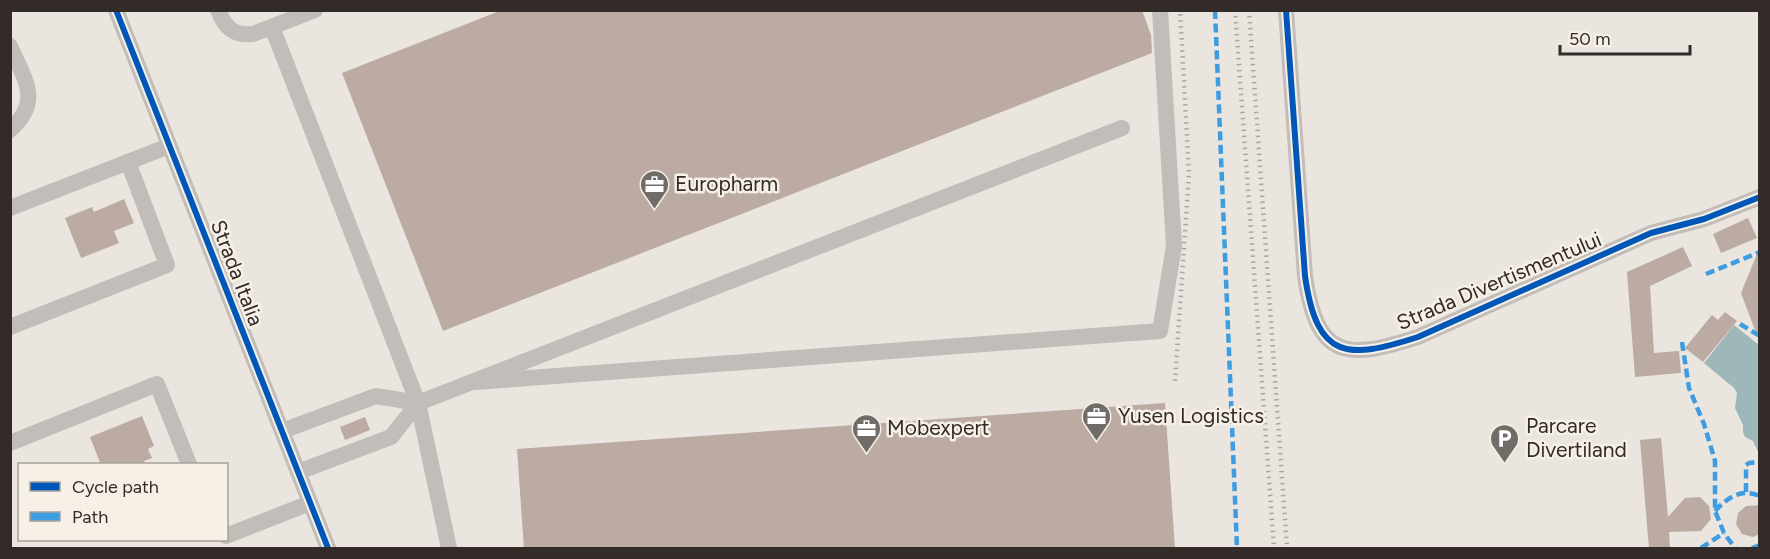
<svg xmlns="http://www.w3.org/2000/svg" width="1770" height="559" viewBox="0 0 1770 559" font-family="Figtree,sans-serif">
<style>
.water{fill:#9eb7b8}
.building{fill:#bbaba3}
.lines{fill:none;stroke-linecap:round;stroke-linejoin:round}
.minor{stroke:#c2bdb9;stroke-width:16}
.rail{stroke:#aaa6a3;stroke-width:4.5;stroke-dasharray:1.5 4.5;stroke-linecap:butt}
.quiet{stroke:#3e9ce0;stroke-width:4.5;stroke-dasharray:9 4.5;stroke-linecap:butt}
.cycleway-casing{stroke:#f6f0e7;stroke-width:10}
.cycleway{stroke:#0057b8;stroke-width:6}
.labels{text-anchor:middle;stroke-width:5;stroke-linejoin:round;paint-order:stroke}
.poi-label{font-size:21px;fill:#322b28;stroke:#f6f0e7;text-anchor:start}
.street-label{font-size:21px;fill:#322b28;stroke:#f6f0e7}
</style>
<rect width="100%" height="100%" fill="#eae5df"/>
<!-- water -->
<polygon class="water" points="1734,325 1759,345 1759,454 1753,441 1745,437 1743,432 1743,425 1735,408 1737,393 1734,388 1704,363"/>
<!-- building -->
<g class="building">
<polygon points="502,10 1142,10 1151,35 1152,53 443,331 342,73"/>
<polygon points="124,199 134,223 114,231 119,243 81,258 65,218 92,207 94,212"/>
<polygon points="1748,218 1757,238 1721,253 1713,234"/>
<polygon points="1683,247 1692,266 1650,286 1654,353 1679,351 1681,373 1635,377 1627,272"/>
<polygon points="1759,249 1760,338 1758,338 1741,293"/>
<polygon points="1725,312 1737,321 1703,362 1685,348 1712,315 1718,320"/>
<polygon points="1165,403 1175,549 524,549 517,449"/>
<polygon points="142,416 154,446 148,449 152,458 144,461 145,465 101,465 90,437"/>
<polygon points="365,417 370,430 345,440 340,427"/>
<polygon points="1661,438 1668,517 1685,498 1700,497 1709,506 1711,519 1701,531 1669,532 1670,549 1649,549 1640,440"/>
<polygon points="1760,505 1760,534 1753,537 1742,534 1736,524 1738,513 1746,506"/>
</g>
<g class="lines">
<!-- minor -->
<g class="minor">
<polyline points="116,10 328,548"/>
<path d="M218,10C225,28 234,36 253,34L315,10"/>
<path d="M1286,10L1305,276C1317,360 1347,360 1418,337L1651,233L1704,219L1760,197"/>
<polyline points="272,27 418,403 449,548"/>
<path d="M10,46C24,79 43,101 10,130"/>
<polyline points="10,208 169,146"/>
<polyline points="10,327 167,265 128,162"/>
<polyline points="475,382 1160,331 1174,246 1160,10"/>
<polyline points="282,431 376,396 418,403 1122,128"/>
<polyline points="10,443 157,384 189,464"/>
<polyline points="298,472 391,437 418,403"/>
<polyline points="226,536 310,503"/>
</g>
<!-- rail -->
<g class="rail">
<polyline points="1235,10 1274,548"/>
<polyline points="1249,10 1287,548"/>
<polyline points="1175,381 1189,173 1180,10"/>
</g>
<!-- quiet -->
<g class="quiet">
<polyline points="1215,10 1237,548"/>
<polyline points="1706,274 1760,252"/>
<polyline points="1740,324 1760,336"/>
<polyline points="1682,342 1689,388 1704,424 1715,461 1715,511 1724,533 1735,548"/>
<polyline points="1746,492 1746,465 1749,463 1760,462"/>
<path d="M1715,511C1728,497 1741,488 1760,496"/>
<polyline points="1701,548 1724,533"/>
<polyline points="1752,548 1760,545"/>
</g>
<defs>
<g id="cycleway">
<polyline points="116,10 328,548"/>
<path d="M1286,10L1305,276C1317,360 1347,360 1418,337L1651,233L1704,219L1760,197"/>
</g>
</defs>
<!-- cycleway casing -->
<use href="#cycleway" class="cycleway-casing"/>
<!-- cycleway -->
<use href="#cycleway" class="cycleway"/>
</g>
<!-- icons -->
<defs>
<symbol id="office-pin" viewBox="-11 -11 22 30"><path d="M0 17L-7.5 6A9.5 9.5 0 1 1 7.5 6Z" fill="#726c68" stroke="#f6f0e7"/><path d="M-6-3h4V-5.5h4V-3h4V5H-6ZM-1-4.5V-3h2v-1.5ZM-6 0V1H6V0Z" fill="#fff"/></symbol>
<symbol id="parking-pin" viewBox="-11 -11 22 30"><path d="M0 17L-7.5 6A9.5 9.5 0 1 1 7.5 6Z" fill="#726c68" stroke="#f6f0e7"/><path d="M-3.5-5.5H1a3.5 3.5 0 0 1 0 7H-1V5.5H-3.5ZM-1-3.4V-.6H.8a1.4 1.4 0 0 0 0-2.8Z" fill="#fff"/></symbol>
</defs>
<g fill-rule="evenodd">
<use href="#office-pin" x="638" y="168" width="33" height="45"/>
<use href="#office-pin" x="1080" y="400" width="33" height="45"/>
<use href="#office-pin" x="850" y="412" width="33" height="45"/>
<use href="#parking-pin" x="1488" y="422" width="33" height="45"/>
</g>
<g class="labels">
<!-- poi labels -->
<g class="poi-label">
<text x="675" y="191">Europharm</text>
<text x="1118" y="423">Yusen Logistics</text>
<text x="1526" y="433">Parcare<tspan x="1526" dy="24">Divertiland</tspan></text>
<text x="887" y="435">Mobexpert</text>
</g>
<!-- street labels -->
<g class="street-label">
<text transform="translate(237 273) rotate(69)" y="7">Strada Italia</text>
<text transform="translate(1499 281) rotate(-23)" y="7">Strada Divertismentului</text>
</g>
</g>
<!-- border -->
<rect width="1770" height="559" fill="none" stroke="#322b28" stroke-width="24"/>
<!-- legend -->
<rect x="18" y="463" width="210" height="78" fill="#f6f0e7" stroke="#a8a19b" stroke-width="1.5"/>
<rect x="30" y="482" width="30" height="9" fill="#0057b8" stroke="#a8a19b" stroke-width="1.5"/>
<text x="72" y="493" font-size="18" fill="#322b28">Cycle path</text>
<rect x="30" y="512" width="30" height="9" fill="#3e9ce0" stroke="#a8a19b" stroke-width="1.5"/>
<text x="72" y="523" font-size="18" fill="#322b28">Path</text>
<!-- scale -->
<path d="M1560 45v9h130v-9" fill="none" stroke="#322b28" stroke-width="3"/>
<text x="1569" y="45" font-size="18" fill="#322b28" stroke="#f6f0e7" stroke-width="4.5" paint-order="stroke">50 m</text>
</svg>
